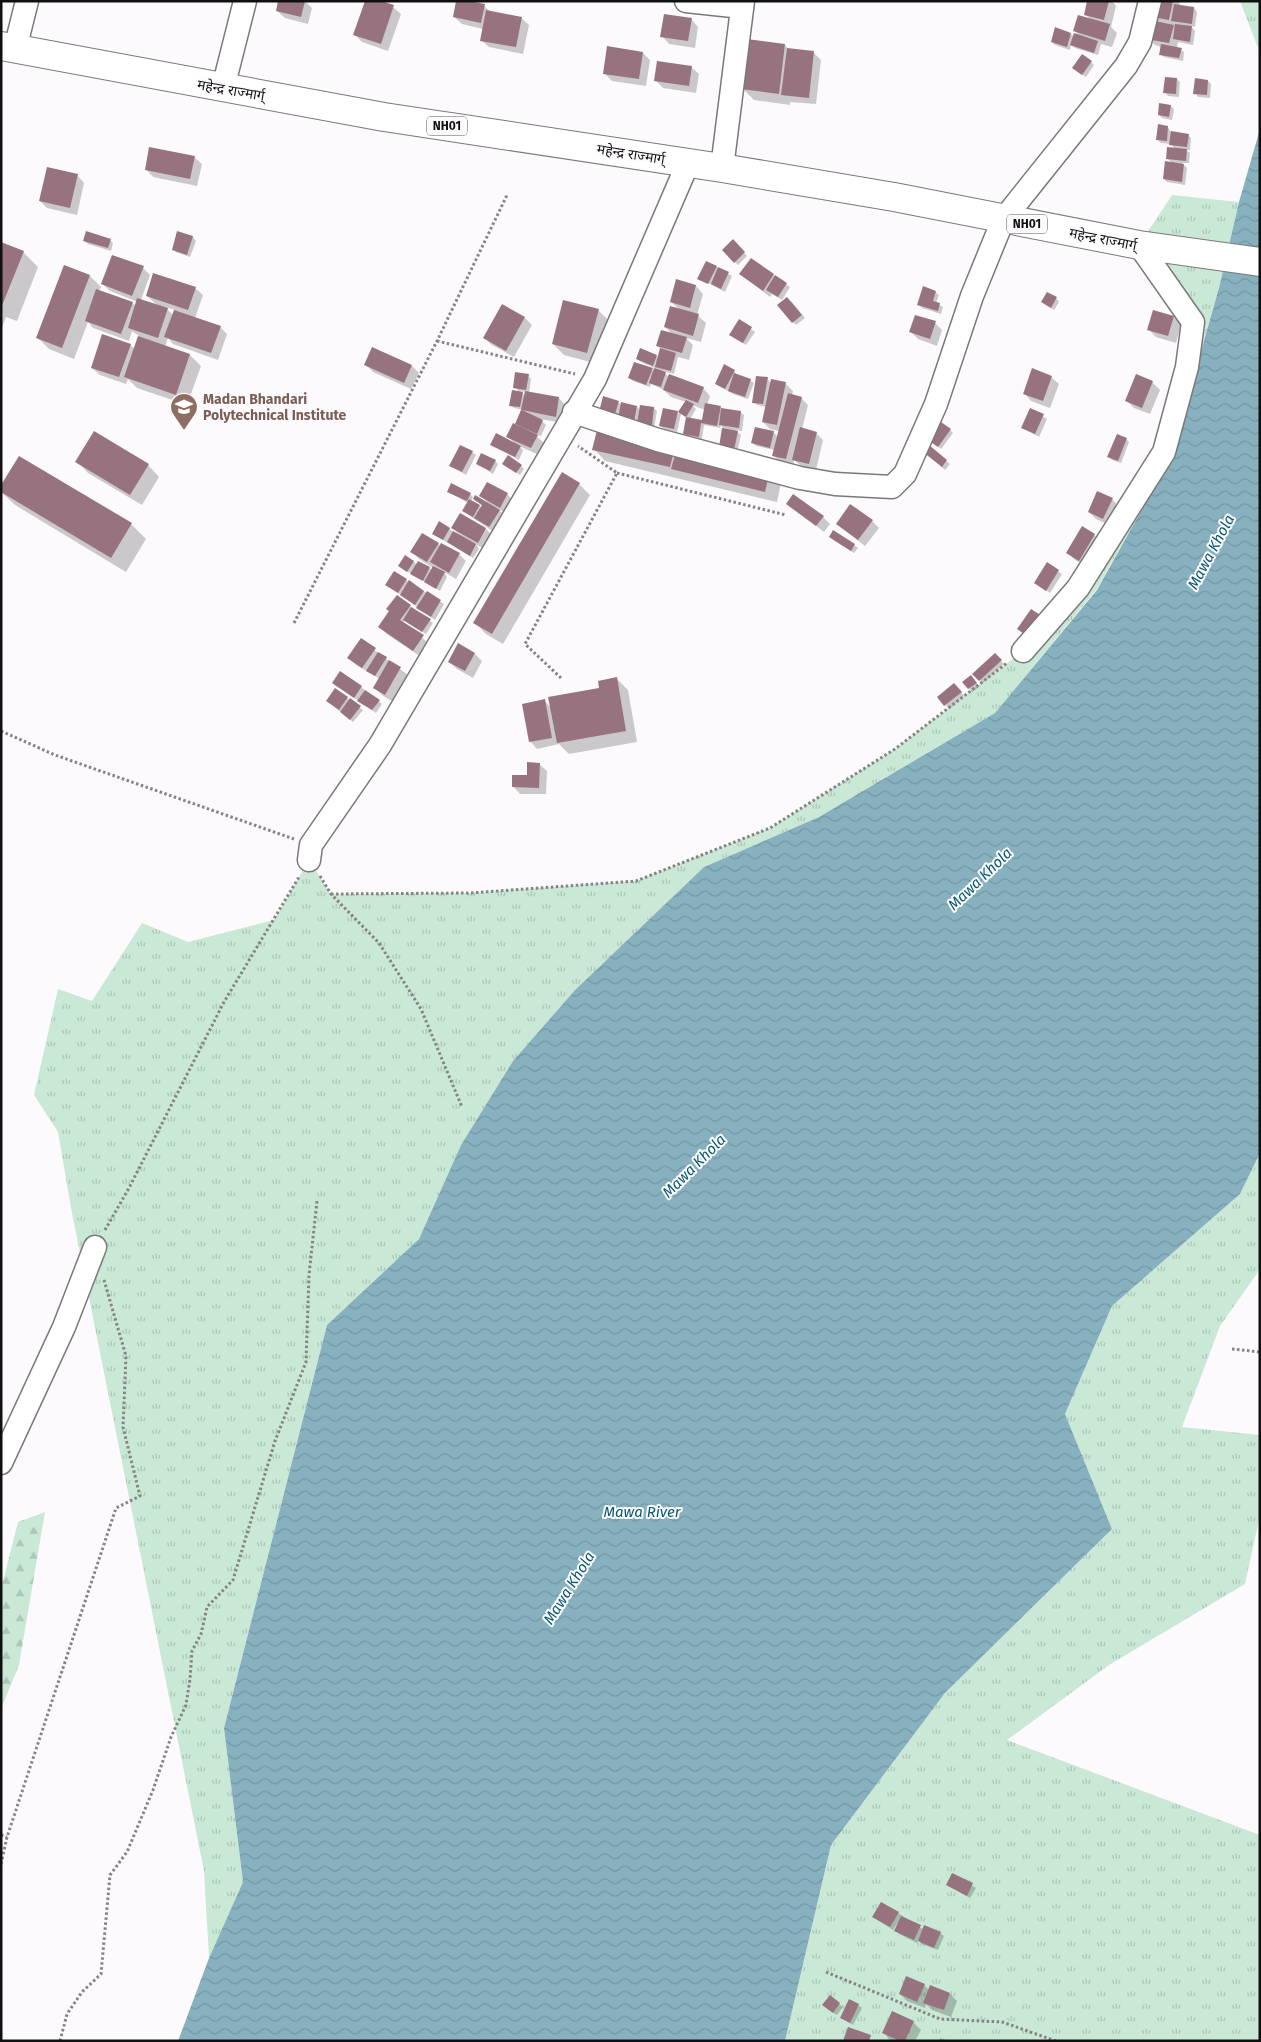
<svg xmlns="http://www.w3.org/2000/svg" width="1261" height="2042" viewBox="0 0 1261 2042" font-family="'Fira Sans','Noto Sans Devanagari',sans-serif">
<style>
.grass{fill:url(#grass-tufts)}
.forest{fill:url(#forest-firs)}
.water{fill:url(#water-waves)}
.shadow{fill:#0003;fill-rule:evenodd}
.building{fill:#97737f}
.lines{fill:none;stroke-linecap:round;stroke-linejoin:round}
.minor-casing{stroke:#7b787b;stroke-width:25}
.highway-casing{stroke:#7b787b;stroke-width:30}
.path{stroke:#858385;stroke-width:3;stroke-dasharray:2.5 2.5;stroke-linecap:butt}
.minor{stroke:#fff;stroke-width:22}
.highway{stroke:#fff;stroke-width:28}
.labels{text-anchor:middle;stroke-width:4;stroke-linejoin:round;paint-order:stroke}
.shield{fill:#fdfafe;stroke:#585658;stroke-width:1}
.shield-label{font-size:12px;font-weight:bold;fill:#111011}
.street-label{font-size:14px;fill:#111011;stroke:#fdfafe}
.education-label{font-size:14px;font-weight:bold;fill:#785e54;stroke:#fdfafe;text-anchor:start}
.water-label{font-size:15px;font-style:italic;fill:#065a70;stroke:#fdfafe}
</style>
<defs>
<pattern id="grass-tufts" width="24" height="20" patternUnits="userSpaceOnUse" patternTransform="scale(1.25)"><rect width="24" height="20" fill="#cae8d6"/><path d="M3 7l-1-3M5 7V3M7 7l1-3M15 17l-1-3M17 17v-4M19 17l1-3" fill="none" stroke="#acc6b7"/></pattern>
<pattern id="forest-firs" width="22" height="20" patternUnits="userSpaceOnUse" patternTransform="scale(1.25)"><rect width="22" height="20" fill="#cae8d6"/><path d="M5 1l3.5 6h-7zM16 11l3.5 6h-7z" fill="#acc6b7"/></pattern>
<pattern id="water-waves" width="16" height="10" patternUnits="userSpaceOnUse" patternTransform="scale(1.25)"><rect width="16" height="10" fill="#88b1c0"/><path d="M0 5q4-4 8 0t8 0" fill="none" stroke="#7497a4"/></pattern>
</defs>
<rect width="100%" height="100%" fill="#fdfafe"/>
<!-- grass -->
<g class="grass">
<polygon points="1240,1 1260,1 1260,53"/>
<polygon points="1172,195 1239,202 1219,288 1171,457 1097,589 995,713 819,817 704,867 575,990 513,1061 461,1145 419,1239 327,1325 224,1728 243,1882 209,1958 204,1871 71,1208 58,1132 34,1095 58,989 92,1001 142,923 188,942 274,920 309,860 331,894 470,893 636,881 770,828 895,749 1023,651 1164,452 1193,322 1139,245"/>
<polygon points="1260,1153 1260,1267 1256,1275 1220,1326 1182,1427 1260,1435 1260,1515 1245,1584 1109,1665 1007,1740 1260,1835 1260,2041 785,2041 831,1845 945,1693 1112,1529 1065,1414 1112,1306 1240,1194"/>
</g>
<!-- forest -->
<polygon class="forest" points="45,1512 19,1665 1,1709 1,1589 18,1522"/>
<!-- water -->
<polygon class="water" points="1260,129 1260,1153 1240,1194 1112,1306 1065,1414 1112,1529 945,1693 831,1845 785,2041 178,2041 209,1958 243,1882 224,1728 327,1325 419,1239 461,1145 513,1061 575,990 704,867 819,817 995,713 1097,590 1171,457 1219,288 1239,202"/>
<!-- shadow -->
<g class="shadow">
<polygon points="273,1 305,1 312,8 308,24 285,18 277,11 279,3"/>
<polygon points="1088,1 1112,1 1116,6 1111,27 1117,33 1112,47 1101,44 1098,55 1075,48 1071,45 1070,50 1055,45 1052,42 1071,34 1074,37 1080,37 1075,31 1091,20 1085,14"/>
<polygon points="1151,1 1179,1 1180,6 1194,8 1197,12 1195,27 1191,26 1195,31 1193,45 1178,42 1177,48 1184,52 1183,61 1164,57 1161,54 1162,47 1155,45 1148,38"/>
<polygon points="484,6 491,12 521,18 529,25 523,54 489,47 481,40 483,29 462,24 454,17"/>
<polygon points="393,7 401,14 388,51 362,42 355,35"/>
<polygon points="691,19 698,27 695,48 669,44 662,36"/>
<polygon points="785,45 789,50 814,53 821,60 816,104 790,102 790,105 754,100 743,89"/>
<polygon points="643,53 650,60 646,86 612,81 604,73"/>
<polygon points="1091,62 1094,65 1086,77 1077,71"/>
<polygon points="691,67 699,74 696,93 663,88 656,81"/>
<polygon points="1177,79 1180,82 1179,97 1168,96 1165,92"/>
<polygon points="1208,81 1211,84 1210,98 1198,97 1195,93"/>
<polygon points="1170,106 1174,109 1172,120 1162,118 1159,115"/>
<polygon points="1168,127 1171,132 1188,135 1191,138 1190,150 1186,150 1190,153 1189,163 1182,163 1187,168 1185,185 1167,182 1164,179 1172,163 1167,158 1175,149 1171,144 1161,143 1158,140"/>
<polygon points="194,157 202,164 197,186 153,177 146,169"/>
<polygon points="77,175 84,183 77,215 47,208 40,201"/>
<polygon points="178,233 193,237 196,241 190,257 176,252 173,249"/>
<polygon points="84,240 110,240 113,243 111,251 88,244"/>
<polygon points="733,241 747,256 738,265 723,250"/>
<polygon points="1,243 23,252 38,267 17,321 6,317 1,330"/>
<polygon points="716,267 732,276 725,292 699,278"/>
<path d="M143,268L150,275L141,300L157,305L147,296L195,288L203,295L195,318L220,327L227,334L218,360L173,344L168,338L165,347L190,355L201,366L187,405L137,388L128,379L126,384L100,375L92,368L130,345L135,349L139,336L132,331L129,341L93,328L88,322L74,359L49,349L38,338L90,276L101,287L99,291L132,303L136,306L138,302L110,291L103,284ZM165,307L175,310L173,315Z"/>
<polygon points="741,274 773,275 790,287 782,300 772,294 770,297"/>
<path d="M677,281L696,286L703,294L697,315L706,323L701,342L686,338L693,345L689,360L678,357L674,374L663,371L669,377L703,388L710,396L707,405L722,410L740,412L744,415L742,431L735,430L741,435L737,452L720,447L723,428L721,425L720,428L704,425L702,439L688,437L684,434L687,418L681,414L677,432L664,429L660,426L677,412L678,414L686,402L671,397L664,390L651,384L650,387L633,381L630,378L652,370L654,372L655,368L641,362L637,359L656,356L659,358L661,349L658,346L672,334L665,327L680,310L671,302ZM692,405L705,410L703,421L690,419L696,409Z"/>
<polygon points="935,292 939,295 936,303 943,307 941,314 922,308 918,304"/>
<polygon points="1056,298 1059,302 1054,310 1042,302"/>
<polygon points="791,301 805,318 796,325 793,322"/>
<polygon points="598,310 609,321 598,364 564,355 553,344"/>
<polygon points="1174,317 1181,324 1176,343 1156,337 1149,330"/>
<polygon points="525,318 532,325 514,357 492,345 484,338"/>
<polygon points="740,321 755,332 746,345 734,338"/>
<polygon points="935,323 942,330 937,346 918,339 911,332"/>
<polygon points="366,365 412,366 419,373 411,389 373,372"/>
<polygon points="734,371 737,375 750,380 754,383 748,399 733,394 716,384"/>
<path d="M528,376L531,379L529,393L559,398L566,406L563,423L540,419L546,425L541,436L534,434L544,443L539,455L519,446L523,450L519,460L492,445L515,444L508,436L522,429L517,423L523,410L514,408L511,405L520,393L515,387ZM520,391L526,392L525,396Z"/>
<polygon points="1051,377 1059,384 1050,408 1031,401 1024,393"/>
<polygon points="767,379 771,383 786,384 793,391 792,395 801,398 808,405 802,429 816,433 823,440 816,470 801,466 794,460 793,466 780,462 773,455 774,450 756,446 753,443 773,432 778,437 779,431 770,429 763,422 766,407 757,405 754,402"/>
<polygon points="1152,382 1160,390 1150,414 1134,408 1127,401"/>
<polygon points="618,402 622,406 622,404 637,407 641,411 654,408 657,411 654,429 603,415"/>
<polygon points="1030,409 1047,419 1039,437 1022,428"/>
<polygon points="950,430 953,433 941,449 933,443"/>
<polygon points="598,431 781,483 777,502 605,461 594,449"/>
<polygon points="95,433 148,465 159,477 142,505 88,473 77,461"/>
<polygon points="1126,439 1129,442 1121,463 1112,460 1109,456"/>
<polygon points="929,447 950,464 945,470 928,455"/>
<polygon points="472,452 476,455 466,475 451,466"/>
<polygon points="495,461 498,464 493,474 477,464"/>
<polygon points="521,466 524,469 520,475 507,467"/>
<path d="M488,484L507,494L515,502L508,514L498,509L507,518L497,534L467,514L468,503L448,492L470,494L475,499L487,502L481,496ZM473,497L483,507L482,508L471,501Z"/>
<polygon points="579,484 590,495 503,644 486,634 475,623"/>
<polygon points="1,492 131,524 146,539 126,572 15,505"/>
<polygon points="1112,499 1119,507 1111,526 1096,519 1089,512"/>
<polygon points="788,504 823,517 830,524 824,532"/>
<polygon points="872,521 879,528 865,546 837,524"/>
<polygon points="453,528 485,528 493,536 485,550 476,544 479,549 473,558 433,534 449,529 459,535"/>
<polygon points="1094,535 1101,542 1087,567 1075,560 1068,553"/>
<polygon points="833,540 854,545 858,548 854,553"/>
<polygon points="438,544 459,554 466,561 456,579 444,572 447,577 440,591 403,569 413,561 417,565 428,567 432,570 433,568 419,559 412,552"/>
<polygon points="1047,564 1062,574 1050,593 1035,583"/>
<polygon points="406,580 444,604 435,620 387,585"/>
<polygon points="410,606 433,623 426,634 405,620 403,623 430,644 421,657 387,634 380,627"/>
<polygon points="361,640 408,675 393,702 382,695 375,688 380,679 356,665 349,658"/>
<polygon points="475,654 482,661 473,678 457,669 449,662"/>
<polygon points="995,655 1004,664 983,683 974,674"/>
<polygon points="617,679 628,690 637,742 569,754 559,744 537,749 530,741 544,700 551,708 601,689"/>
<polygon points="974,680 979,687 972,692 964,682"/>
<polygon points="333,683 361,687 382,704 376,713"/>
<polygon points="958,688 964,696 949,709 939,697"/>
<polygon points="335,689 363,710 353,722 331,704"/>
<polygon points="539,764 547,771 546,794 520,794 513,786 528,777"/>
<polygon points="952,1874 976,1888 970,1898 947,1885"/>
<polygon points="898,1913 924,1930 940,1933 944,1936 938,1950 922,1944 918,1940 917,1943 899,1934 896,1931 900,1922 898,1922 893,1930 873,1917"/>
<polygon points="924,1985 929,1990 930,1987 950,1994 957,2001 951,2017 932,2010 926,2004 925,2008 907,2001 900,1994"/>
<polygon points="839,2004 843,2007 837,2015 827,2009"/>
<polygon points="858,2005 862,2008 853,2025 842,2018"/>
<polygon points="913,2022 921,2030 915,2041 890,2041 884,2032"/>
<polygon points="940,2038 950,2041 939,2041"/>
</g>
<!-- building -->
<g class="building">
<polygon points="278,1 305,1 301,17 276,11"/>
<polygon points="365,1 381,1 394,5 381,44 353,35"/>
<polygon points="456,1 469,1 485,4 481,23 453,17"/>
<polygon points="1087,1 1109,1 1104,20 1084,15"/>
<polygon points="1150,1 1173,1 1169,20 1147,16"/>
<polygon points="1174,4 1194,7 1192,24 1171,21"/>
<polygon points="486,10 522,17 516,47 480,41"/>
<polygon points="664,14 692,18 688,41 660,37"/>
<polygon points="1078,15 1110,24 1105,41 1073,31"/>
<polygon points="1150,20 1174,25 1169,43 1146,39"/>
<polygon points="1175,24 1192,26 1190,42 1173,39"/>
<polygon points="1055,27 1071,33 1067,47 1051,42"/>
<polygon points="1074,33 1098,41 1094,53 1070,45"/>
<polygon points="747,39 785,44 779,94 741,89"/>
<polygon points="1161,44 1182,48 1179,58 1159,55"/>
<polygon points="607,46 643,52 639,79 603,74"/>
<polygon points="787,48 814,51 809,98 781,95"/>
<polygon points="1082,54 1092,61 1082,75 1072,68"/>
<polygon points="657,61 692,66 689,86 654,81"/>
<polygon points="1165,77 1177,78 1176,94 1163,93"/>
<polygon points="1195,78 1208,80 1207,95 1193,94"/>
<polygon points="1159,103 1171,105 1169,117 1158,115"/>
<polygon points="1158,124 1168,126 1167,141 1156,140"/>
<polygon points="1171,131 1189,134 1187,147 1169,145"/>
<polygon points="149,147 195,156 190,179 145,170"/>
<polygon points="1167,147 1187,149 1186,161 1166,159"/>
<polygon points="1165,161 1184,164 1182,182 1163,179"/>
<polygon points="47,167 78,174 70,208 39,201"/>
<polygon points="86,231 111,239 108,248 83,241"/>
<polygon points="177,231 193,236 187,255 172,250"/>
<polygon points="733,239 745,252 734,263 722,250"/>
<polygon points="1,242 24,251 1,308"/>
<polygon points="112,255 144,266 132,296 101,284"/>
<polygon points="751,258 774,274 763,291 739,274"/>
<polygon points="706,261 717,266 708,284 697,279"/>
<polygon points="64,265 90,275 62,348 36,338"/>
<polygon points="718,267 729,272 721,289 711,284"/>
<polygon points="153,273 196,287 188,310 146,296"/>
<polygon points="775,275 787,283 778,297 766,290"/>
<polygon points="676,279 696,285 690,308 670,302"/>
<polygon points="923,286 936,291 933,301 940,303 938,311 917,305"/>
<polygon points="96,289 133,302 121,334 85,321"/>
<polygon points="1047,292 1057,297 1051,308 1041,302"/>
<polygon points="787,297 802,315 792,323 777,305"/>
<polygon points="137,298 168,308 158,338 128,328"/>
<polygon points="563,300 599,309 587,353 552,344"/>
<polygon points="502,304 525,317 506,351 483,338"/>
<polygon points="670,306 699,314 693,336 664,327"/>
<polygon points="174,310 221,326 211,353 164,337"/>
<polygon points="1153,310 1174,316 1168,336 1147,330"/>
<polygon points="915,315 936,321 930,339 909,332"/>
<polygon points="739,319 752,327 743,343 729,335"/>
<polygon points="661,330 687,337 682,353 656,346"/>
<polygon points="102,334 131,344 119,377 91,368"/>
<polygon points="138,336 190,354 176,395 124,377"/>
<polygon points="372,347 412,365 404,383 364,365"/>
<polygon points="640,348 657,355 653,366 636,359"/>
<polygon points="660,348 676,353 671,371 655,367"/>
<polygon points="634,362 653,368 646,385 628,378"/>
<polygon points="724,364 735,370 725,389 715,384"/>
<polygon points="654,368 666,372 661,387 649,383"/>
<polygon points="1032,368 1052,376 1043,401 1023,394"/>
<polygon points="515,372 529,374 526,390 513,388"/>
<polygon points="734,373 751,379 745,397 728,391"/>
<polygon points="669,374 704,387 698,403 663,390"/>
<polygon points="1136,374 1153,381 1142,408 1125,401"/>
<polygon points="756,376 768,377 763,404 752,403"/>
<polygon points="771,379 786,382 777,425 762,422"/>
<polygon points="512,390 523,392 520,407 509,406"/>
<polygon points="525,391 559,397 556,417 522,410 543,420 537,434 515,424 521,410"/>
<polygon points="788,393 802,397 786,459 772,456"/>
<polygon points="603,396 619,401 614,417 599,412"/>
<polygon points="686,400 694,404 686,417 678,412"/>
<polygon points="621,402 637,406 634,422 618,419"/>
<polygon points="705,403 721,406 717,426 701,423 699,437 683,434 686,417 702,420"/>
<polygon points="640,405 654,407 652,426 637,424"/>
<polygon points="663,408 678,411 674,429 659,426"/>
<polygon points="721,408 741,411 739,428 719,425"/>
<polygon points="1030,408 1044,414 1035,434 1021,428"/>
<polygon points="941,422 951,429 938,447 928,440"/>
<polygon points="513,423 538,435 531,448 506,437"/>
<polygon points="755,427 774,431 770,448 751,443"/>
<polygon points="800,427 817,432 809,464 792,460"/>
<polygon points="722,428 738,431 734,450 719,447"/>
<polygon points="597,430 675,447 670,467 592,450"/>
<polygon points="94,431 149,464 130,495 75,462"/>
<polygon points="496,433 521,446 515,457 490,445"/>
<polygon points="1117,434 1127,438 1118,461 1107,457"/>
<polygon points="460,445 473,451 462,472 449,466"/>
<polygon points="929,445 947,460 942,467 923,452"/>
<polygon points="677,448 770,471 765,492 671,469"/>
<polygon points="481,453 496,460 490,471 476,464"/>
<polygon points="508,455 522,465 516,473 502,464"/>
<polygon points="19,456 132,523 111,558 1,492 1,485"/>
<polygon points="562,472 580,483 492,634 473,623"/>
<polygon points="487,482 508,493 500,508 479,496"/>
<polygon points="451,483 471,493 467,501 447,492"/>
<polygon points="1097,491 1113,498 1103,519 1088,512"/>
<polygon points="793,494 824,516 816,526 786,504"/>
<polygon points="475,495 500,510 489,527 474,518 482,505 473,499"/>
<polygon points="469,499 480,505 473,517 462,511"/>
<polygon points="850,504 873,520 858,540 836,524"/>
<polygon points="460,513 486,528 478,543 451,528"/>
<polygon points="439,521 450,528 443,540 432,534"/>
<polygon points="1082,526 1095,534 1079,561 1066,553"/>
<polygon points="833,530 855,544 851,551 829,537"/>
<polygon points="453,531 476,544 470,556 447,542"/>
<polygon points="422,533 439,543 427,562 410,552"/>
<polygon points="441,543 460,553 449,573 430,562"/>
<polygon points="405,555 414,561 407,572 398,566"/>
<polygon points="418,561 430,567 423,581 410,574"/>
<polygon points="1047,562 1059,570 1046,591 1034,583"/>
<polygon points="433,566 445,572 436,589 424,582"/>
<polygon points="394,571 407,579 398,593 385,585"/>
<polygon points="409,580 424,591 415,605 400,595"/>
<polygon points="427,591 441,600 431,617 416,608"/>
<polygon points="397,595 411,605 400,620 424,635 413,651 378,627 389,611 386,609"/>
<polygon points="411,607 431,619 422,632 403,620"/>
<polygon points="1031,609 1042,616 1027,636 1017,629"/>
<polygon points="361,638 376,648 362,668 347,658"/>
<polygon points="458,643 475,653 465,671 448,662"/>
<polygon points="378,652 387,657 375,676 366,671"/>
<polygon points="995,653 1002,660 979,681 972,674"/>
<polygon points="389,660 401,667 385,695 373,688"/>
<polygon points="340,671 362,686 354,698 332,683"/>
<polygon points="971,675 977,683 968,689 962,682"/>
<polygon points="617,677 626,731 557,743 548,697 599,688 598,681"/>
<polygon points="954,683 962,692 944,706 937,697"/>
<polygon points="335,688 348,697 339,710 326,701"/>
<polygon points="365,690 380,700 372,710 357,701"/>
<polygon points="350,698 361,706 350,720 340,712"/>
<polygon points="545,699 552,738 529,742 522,704"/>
<polygon points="527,762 540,763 539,788 512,787 512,775 527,775"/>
<polygon points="952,1873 973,1883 967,1896 946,1885"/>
<polygon points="881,1902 899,1912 890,1927 872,1917"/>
<polygon points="901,1916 921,1925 914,1940 894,1931"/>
<polygon points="924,1925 941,1932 934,1948 918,1941"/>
<polygon points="906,1976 925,1984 917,2002 899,1994"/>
<polygon points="930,1985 950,1993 944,2010 923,2003"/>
<polygon points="830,1995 840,2003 833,2013 822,2005"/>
<polygon points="849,1999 859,2004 850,2023 840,2018"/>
<polygon points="892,2011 914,2021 905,2041 900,2041 882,2033"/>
<polygon points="848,2027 871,2035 869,2041 843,2041"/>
</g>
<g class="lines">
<defs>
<g id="minor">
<polyline points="686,1 742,7"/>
<polyline points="15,49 27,1"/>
<polyline points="223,88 245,1"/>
<polyline points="722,168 743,1"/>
<polyline points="574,412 658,440 800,478 835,484 892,487 905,474 936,404 972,296 1003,220 1126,66 1140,42 1150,1"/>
<polyline points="1023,651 1078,588 1164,452 1187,367 1193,322 1139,245"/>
<polyline points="309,860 311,845 380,745 595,379 688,163"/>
<polyline points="1,1463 64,1327 95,1247"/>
</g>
<polyline id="highway" points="1,46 384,117 722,168 894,197 1139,245 1260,262"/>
</defs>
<!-- minor casing -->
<use href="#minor" class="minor-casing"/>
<!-- highway casing -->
<use href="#highway" class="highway-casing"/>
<!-- path -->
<g class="path">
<polyline points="437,341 575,374"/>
<polyline points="617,473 786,515"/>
<polyline points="294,623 437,341 507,195"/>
<polyline points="561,678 525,644 617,473 578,446"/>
<polyline points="1,731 55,755 294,839"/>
<polyline points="320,876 331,894 379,943 421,1009 462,1107"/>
<polyline points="331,894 470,893 636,881 770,828 895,749 1007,663"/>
<polyline points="105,1230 129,1188 224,1002 299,877"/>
<polyline points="1232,1349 1260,1352"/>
<polyline points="1,1835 7,1837"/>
<polyline points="1,1864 7,1837 116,1508 140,1496 123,1427 126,1356 104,1280"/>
<polyline points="826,1972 940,2019 1002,2022 1056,2041"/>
<polyline points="60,2041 67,2014 82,1992 101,1974 110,1875 127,1852 153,1790 171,1737 186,1705 190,1679 192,1651 201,1634 207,1607 233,1580 275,1441 306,1362 309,1275 317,1201"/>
</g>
<!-- minor -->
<use href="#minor" class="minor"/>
<!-- highway -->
<use href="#highway" class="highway"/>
</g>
<!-- icons -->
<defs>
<symbol id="university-pin" viewBox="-11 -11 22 30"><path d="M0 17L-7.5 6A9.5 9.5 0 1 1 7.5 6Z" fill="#8d6e63" stroke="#fdfafe"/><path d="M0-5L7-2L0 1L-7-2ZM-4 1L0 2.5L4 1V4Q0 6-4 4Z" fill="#fff"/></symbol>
</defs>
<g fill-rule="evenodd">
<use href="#university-pin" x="168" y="391" width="32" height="43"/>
</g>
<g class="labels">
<!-- shield labels -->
<g class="shield">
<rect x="427" y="116.5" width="40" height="19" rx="4"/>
<rect x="1007" y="214.5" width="40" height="19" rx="4"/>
</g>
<g class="shield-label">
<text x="447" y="130">NH01</text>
<text x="1027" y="228">NH01</text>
</g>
<!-- street labels -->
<g class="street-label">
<text transform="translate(231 90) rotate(10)" y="5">महेन्द्र राज्मार्ग्</text>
<text transform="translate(631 154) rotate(9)" y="5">महेन्द्र राज्मार्ग्</text>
<text transform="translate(1103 239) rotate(11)" y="5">महेन्द्र राज्मार्ग्</text>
</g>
<!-- education labels -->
<g class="education-label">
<text x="203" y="404">Madan Bhandari<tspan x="203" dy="16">Polytechnical Institute</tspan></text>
</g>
<!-- water labels -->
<g class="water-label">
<text transform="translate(1211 552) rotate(-62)" y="5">Mawa Khola</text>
<text transform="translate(980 879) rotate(-44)" y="5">Mawa Khola</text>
<text transform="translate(694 1166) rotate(-45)" y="5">Mawa Khola</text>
<text x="642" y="1517">Mawa River</text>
<text transform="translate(569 1588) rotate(-58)" y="5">Mawa Khola</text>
</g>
</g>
<!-- border -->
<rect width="1261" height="2042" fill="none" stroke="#111011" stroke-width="5"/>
</svg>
